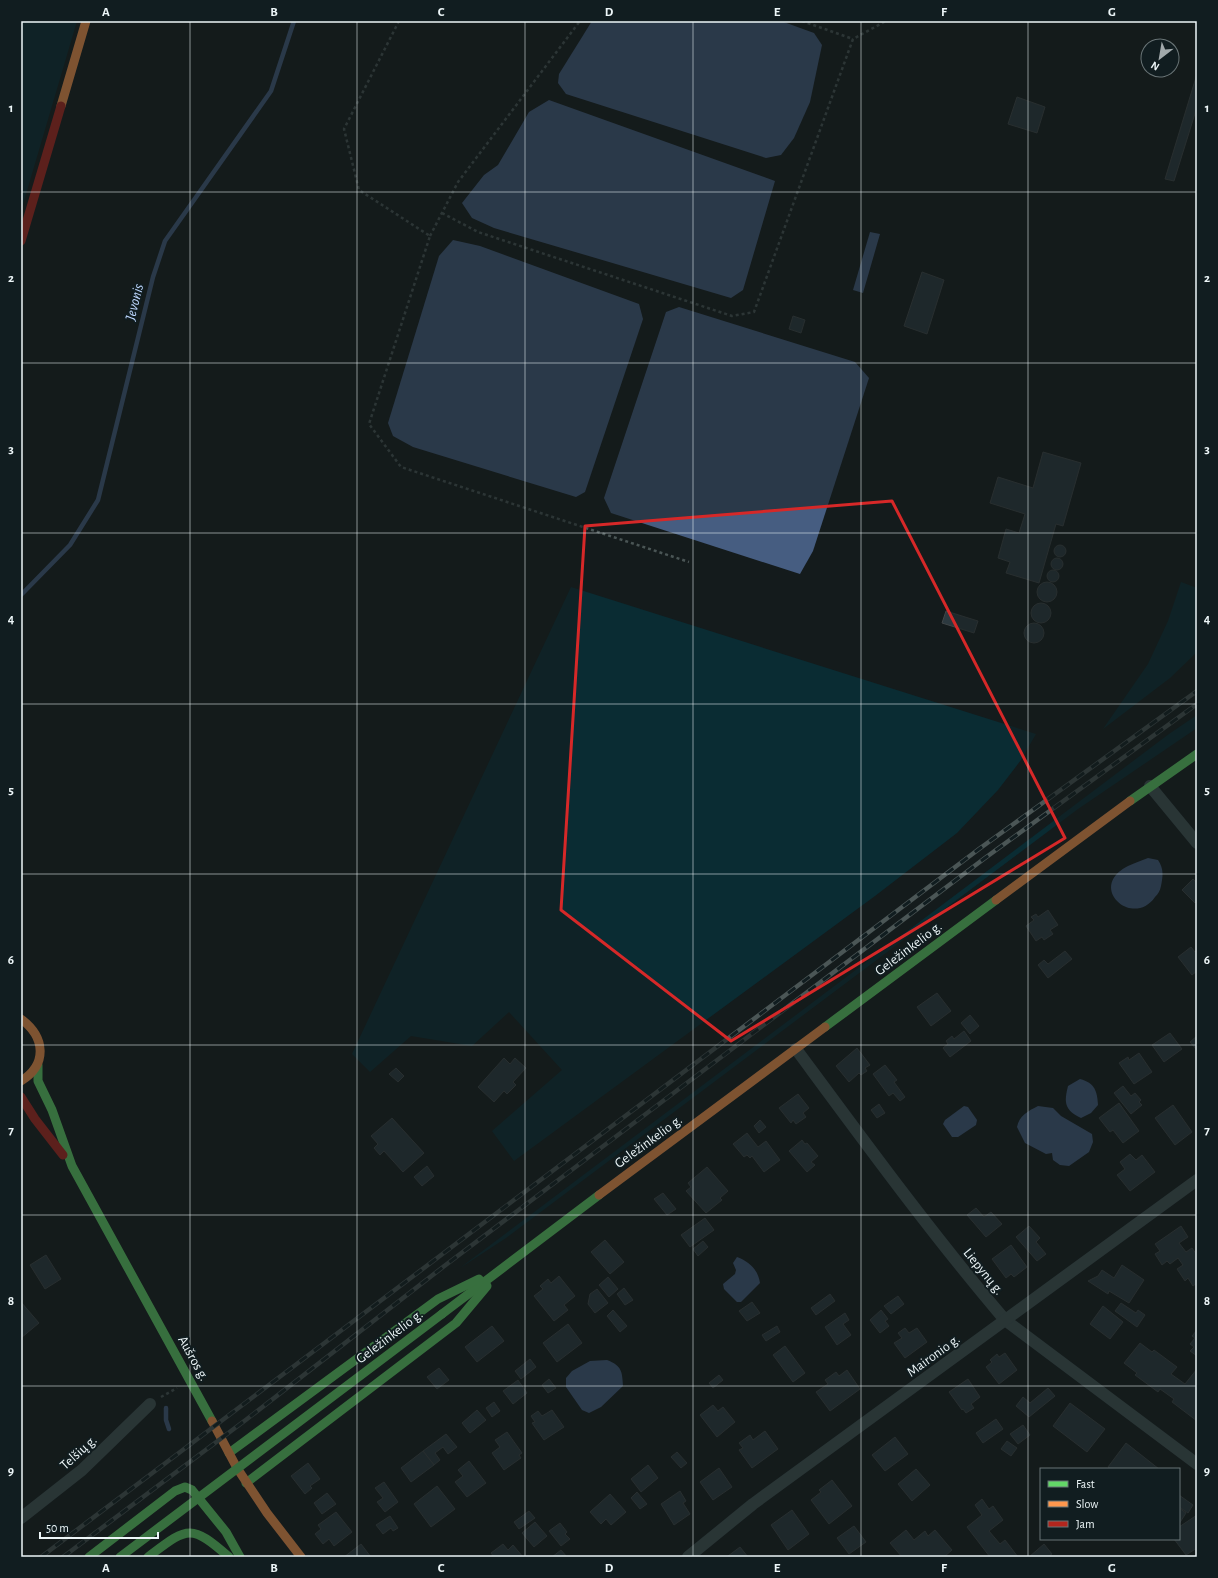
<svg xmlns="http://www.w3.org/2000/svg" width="1218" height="1578" viewBox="0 0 1218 1578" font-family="'Alegreya Sans',sans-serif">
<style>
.green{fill:#0a2c33}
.water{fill:#465d81}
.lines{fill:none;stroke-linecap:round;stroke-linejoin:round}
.stream{stroke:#465d81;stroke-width:4.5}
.building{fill:#2c393f;stroke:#404547}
.path{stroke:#4a5555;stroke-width:2.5;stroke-dasharray:3 3;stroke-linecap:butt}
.street{stroke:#435455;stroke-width:12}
.fast{stroke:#63d668;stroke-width:9}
.slow{stroke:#ff974d;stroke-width:9}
.jam{stroke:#b3261e;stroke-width:9}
.rail-casing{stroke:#4b5656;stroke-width:4.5}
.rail{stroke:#111d20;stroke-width:3;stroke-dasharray:9;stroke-linecap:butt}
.fast-bridge{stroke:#63d668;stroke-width:9}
.marked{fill:none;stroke:#d62828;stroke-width:3;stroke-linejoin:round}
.grid{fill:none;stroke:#edf6f8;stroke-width:1;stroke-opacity:0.55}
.labels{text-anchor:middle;stroke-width:4;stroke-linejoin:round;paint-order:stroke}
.street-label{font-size:14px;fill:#edf6f8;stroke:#111d20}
.water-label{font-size:15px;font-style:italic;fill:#bcd5fc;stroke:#111d20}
.neatline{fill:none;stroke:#edf6f8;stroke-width:1.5}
.grid-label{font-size:13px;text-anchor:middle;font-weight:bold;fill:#edf6f8}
</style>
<rect width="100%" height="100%" fill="#141b1c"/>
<!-- green -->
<g class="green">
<polygon points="21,21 77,21 21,211"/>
<polygon points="1181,582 1197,588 1197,652 1170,678 1103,729 1148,664 1168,621"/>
<polygon points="571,587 1036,734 1021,760 998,790 957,833 875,896 514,1161 492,1131 562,1070 509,1012 472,1046 411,1036 370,1072 352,1054"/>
<polygon points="1197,715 1197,728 1078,809 506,1238 460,1268 1169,734"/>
</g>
<!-- water -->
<g class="water">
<polygon points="592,21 781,21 814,33 822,45 810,102 794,138 781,155 766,158 566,94 558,83 559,74"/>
<polygon points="549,100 775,181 743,290 731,298 494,228 472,218 462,203 484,175 498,165 529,112"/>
<polygon points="870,232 880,234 863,293 853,290"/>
<polygon points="453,240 480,246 639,304 643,319 585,492 576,497 413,447 393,436 388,423 439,256"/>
<polygon points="679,307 855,362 869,378 813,551 800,574 611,513 604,498 666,312"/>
<path d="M1148,858L1158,860C1164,869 1163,876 1161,886C1160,891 1158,894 1155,897C1133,929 1086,887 1128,866C1134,863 1141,861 1148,858Z"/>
<path d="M1080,1079C1095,1083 1097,1091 1098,1105L1091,1113L1081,1118C1064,1110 1064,1102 1068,1086Z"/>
<polygon points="964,1106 968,1107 977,1120 976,1125 958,1137 952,1137 943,1124 945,1120"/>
<path d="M1038,1106L1053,1108L1061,1116L1092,1134L1093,1142L1089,1152L1069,1166L1060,1165L1053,1160L1052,1153L1046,1154L1025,1143L1017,1127C1019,1116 1028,1111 1038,1106Z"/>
<path d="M737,1257C750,1262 758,1270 760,1283L741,1302H737L724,1289L723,1284L735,1274L736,1270L733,1263Z"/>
<path d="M607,1360C622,1366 622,1371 623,1386L601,1407L589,1413L582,1410L566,1387V1378L572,1371L590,1361Z"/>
</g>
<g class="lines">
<!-- stream -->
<g class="stream">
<polyline points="21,595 70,545 98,500 153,277 165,241 271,91 294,21"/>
<polyline points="166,1408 166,1420 169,1429"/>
</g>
</g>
<!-- building -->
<g class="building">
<polygon points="1197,74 1197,107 1174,181 1165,179"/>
<polygon points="1017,97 1045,107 1037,133 1008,124"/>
<polygon points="922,272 944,280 927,334 904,326"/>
<polygon points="793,316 805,320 801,333 789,329"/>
<polygon points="1043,452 1081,463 1063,526 1056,524 1039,583 1006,573 1010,562 998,558 1006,529 1019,533 1025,514 990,503 998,477 1033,488"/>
<circle cx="1060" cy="551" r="6"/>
<circle cx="1057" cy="564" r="6"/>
<circle cx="1053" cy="576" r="6"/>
<circle cx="1047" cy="592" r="10"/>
<circle cx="1041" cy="613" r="10"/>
<polygon points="946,611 978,621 974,633 942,623"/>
<circle cx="1034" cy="633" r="10"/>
<polygon points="1193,879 1197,883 1197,901 1195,903 1182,890"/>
<polygon points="1048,910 1058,925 1050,930 1053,934 1044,940 1042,937 1036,941 1026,926 1034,920 1031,917 1036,914 1038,917"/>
<polygon points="1191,947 1195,952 1197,950 1197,971 1192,975 1178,957"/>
<polygon points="1065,951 1072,959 1048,978 1038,965 1044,960 1048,964"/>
<polygon points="937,993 951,1011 931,1026 917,1007"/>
<polygon points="970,1015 979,1026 970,1034 961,1023"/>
<polygon points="964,1031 971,1041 950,1057 943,1048 948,1044 946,1041 952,1036 954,1039"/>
<polygon points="1170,1033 1182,1049 1164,1062 1152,1045"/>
<polygon points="1197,1036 1197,1050 1190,1042"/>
<polygon points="857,1048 870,1065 865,1068 867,1071 861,1075 859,1073 849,1082 836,1066"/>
<polygon points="1139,1053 1152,1072 1134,1084 1119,1063 1128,1057 1129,1060"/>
<polygon points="504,1058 510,1064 515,1058 526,1068 513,1082 516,1085 507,1094 504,1091 494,1102 478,1087"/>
<polygon points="885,1065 897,1080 894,1082 905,1097 900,1101 893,1093 889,1096 873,1074"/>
<polygon points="396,1068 404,1076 398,1082 389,1074"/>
<polygon points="1123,1086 1131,1096 1135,1093 1141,1100 1139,1102 1142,1105 1131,1114 1114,1093"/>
<polygon points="798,1094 809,1108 803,1113 806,1117 796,1124 793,1120 791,1123 779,1108"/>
<polygon points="1119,1103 1139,1131 1123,1143 1113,1130 1110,1132 1099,1118"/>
<polygon points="879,1104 885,1113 877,1118 871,1110"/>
<polygon points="1173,1105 1192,1132 1175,1145 1155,1118"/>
<polygon points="392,1118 424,1153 403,1172 384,1151 380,1155 374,1148 378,1144 371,1136"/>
<polygon points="760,1120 766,1127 759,1133 754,1126"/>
<polygon points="747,1133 758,1147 766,1141 780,1160 764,1172 752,1156 750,1158 747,1155 744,1157 733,1144"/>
<polygon points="802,1140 805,1144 807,1143 818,1156 811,1162 815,1165 807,1172 789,1151"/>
<polygon points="1130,1154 1136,1160 1142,1155 1155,1172 1130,1191 1117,1175 1125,1169 1120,1162"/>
<polygon points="427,1166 434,1176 422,1186 414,1177"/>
<polygon points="707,1167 728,1191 720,1198 722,1200 706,1213 686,1191 691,1187 688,1183"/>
<polygon points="663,1193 676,1209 667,1215 654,1199"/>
<polygon points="976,1208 984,1217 991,1212 1002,1224 986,1237 967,1215"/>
<polygon points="705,1218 714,1230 690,1247 681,1235"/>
<polygon points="1029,1226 1040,1238 1036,1242 1046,1254 1037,1261 1016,1237"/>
<polygon points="1181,1226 1188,1237 1179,1243 1186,1252 1192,1248 1197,1255 1197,1283 1193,1286 1188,1278 1185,1281 1177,1269 1183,1265 1178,1258 1170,1264 1167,1261 1162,1265 1155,1254 1160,1251 1155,1244"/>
<polygon points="605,1240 624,1262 610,1274 591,1252"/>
<polygon points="703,1241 708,1247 698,1256 693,1249"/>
<polygon points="1011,1245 1027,1267 1014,1277 1011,1274 1006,1278 992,1259"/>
<polygon points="46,1255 61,1279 45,1289 30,1265"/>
<polygon points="1122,1265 1144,1280 1129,1303 1109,1291 1108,1294 1088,1281 1098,1276 1102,1270 1114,1278"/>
<polygon points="559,1276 575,1296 564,1305 568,1310 554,1321 534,1296 543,1289 540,1286 548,1279 551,1283"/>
<polygon points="608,1277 618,1289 609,1297 599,1285"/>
<polygon points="624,1288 633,1300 625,1305 617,1294"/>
<polygon points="597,1289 608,1303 595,1313 588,1304 590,1294"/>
<polygon points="830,1294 835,1301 816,1315 811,1308"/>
<polygon points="898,1296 904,1304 891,1314 884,1306"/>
<polygon points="21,1302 39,1323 21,1338"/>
<polygon points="752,1302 760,1313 747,1321 739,1311"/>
<polygon points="1121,1303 1136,1313 1138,1310 1145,1315 1137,1327 1115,1311"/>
<polygon points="1103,1306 1123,1322 1110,1339 1090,1324"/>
<polygon points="613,1310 627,1326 620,1332 607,1316"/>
<polygon points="881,1310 888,1319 885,1321 889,1326 880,1333 870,1320"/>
<polygon points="845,1313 849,1320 843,1324 851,1335 837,1345 825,1327"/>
<polygon points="568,1324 582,1343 557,1362 543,1343"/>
<polygon points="492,1326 504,1341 477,1362 465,1347"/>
<polygon points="777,1326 780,1332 766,1341 762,1335"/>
<polygon points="905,1328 909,1333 917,1328 927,1342 905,1358 894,1343 902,1338 898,1333"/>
<polygon points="1197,1330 1197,1356 1190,1351 1194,1347 1190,1344 1195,1338 1192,1336"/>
<polygon points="1140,1343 1152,1352 1154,1350 1177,1367 1171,1374 1185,1384 1197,1369 1197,1421 1172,1402 1174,1399 1160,1389 1158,1392 1135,1375 1137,1373 1124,1363"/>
<polygon points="785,1346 805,1373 793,1382 773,1355"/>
<polygon points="1005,1353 1017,1370 999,1384 986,1367 992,1362 990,1360 997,1354 999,1357"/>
<polygon points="530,1359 536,1367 521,1379 515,1371"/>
<polygon points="439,1368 449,1380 437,1389 427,1377"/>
<polygon points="847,1370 860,1389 830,1411 816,1392 828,1384 825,1380 836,1372 839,1376"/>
<polygon points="719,1375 723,1380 713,1388 709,1383"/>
<polygon points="549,1379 556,1388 548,1393 542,1385"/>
<polygon points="968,1379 980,1397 971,1404 974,1408 966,1413 963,1409 962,1410 949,1392"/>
<polygon points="518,1380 527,1393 513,1404 503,1391"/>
<polygon points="1048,1388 1055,1396 1029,1417 1016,1406 1023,1397 1030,1403"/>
<polygon points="494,1402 500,1411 492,1417 486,1408"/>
<polygon points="1070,1403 1105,1429 1087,1452 1053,1426"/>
<polygon points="713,1405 718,1411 723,1407 735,1422 717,1437 700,1415"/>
<polygon points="477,1410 486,1420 470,1433 462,1423"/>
<polygon points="552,1410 564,1427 544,1440 532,1423 535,1422 531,1416 538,1411 542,1416"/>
<polygon points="996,1419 1003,1429 983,1443 976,1433"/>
<polygon points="1023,1425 1030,1435 1018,1444 1010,1434"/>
<polygon points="765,1431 778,1449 752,1468 739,1450 743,1448 739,1443 750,1435 753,1440"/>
<polygon points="507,1432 522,1453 519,1455 521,1458 504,1470 492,1453 500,1447 495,1440"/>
<polygon points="446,1434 457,1447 448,1454 443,1447 435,1453 440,1460 434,1465 423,1451"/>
<polygon points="895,1437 908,1454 885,1471 872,1455"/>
<polygon points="1007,1441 1017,1448 1011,1456 1001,1449"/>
<polygon points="1126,1443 1159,1469 1111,1469 1108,1467"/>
<polygon points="423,1451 434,1465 411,1482 401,1468"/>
<polygon points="677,1452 687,1463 681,1468 671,1457"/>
<polygon points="469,1461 486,1483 467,1497 455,1482 463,1476 458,1470"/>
<polygon points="308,1463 320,1479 310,1486 312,1488 305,1494 291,1476"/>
<polygon points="648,1465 658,1478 641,1492 631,1479"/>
<polygon points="719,1468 732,1487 713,1500 700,1482"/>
<polygon points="916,1469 930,1485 912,1501 898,1484"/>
<polygon points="832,1480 852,1506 829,1524 811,1500 821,1492 819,1490"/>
<polygon points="384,1482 398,1502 385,1512 377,1502 383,1498 375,1488"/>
<polygon points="437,1486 455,1509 431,1527 414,1504"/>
<polygon points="680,1491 686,1501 683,1503 690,1514 674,1525 661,1504"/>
<polygon points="637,1492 647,1504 640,1509 631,1498"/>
<polygon points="327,1493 336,1504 322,1514 314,1503"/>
<polygon points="610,1494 626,1512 611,1525 606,1519 601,1524 590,1512"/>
<polygon points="1179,1495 1193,1505 1188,1513 1179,1507"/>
<polygon points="982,1499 989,1509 993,1506 1003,1520 989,1531 1000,1544 1005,1540 1018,1557 990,1557 967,1527 982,1515 975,1505"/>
<polygon points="1179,1508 1186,1513 1179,1524"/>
<polygon points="792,1510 809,1534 788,1550 771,1525"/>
<polygon points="529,1511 535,1518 519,1529 514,1522"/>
<polygon points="336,1512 352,1532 334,1546 329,1539 323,1544 315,1534 321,1529 318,1525"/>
<polygon points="1197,1515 1197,1548 1186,1555 1174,1539 1179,1539 1179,1527"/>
<polygon points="390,1516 398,1528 393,1531 391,1528 383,1534 376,1525"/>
<polygon points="535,1522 547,1536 534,1547 522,1533"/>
<polygon points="560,1523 567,1532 565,1534 570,1539 561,1546 549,1531"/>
<polygon points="854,1526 866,1542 849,1554 837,1538"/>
<polygon points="906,1530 914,1540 925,1531 928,1536 935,1530 952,1550 944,1557 902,1557 890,1543"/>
<polygon points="361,1544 371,1557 344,1557"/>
<polygon points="503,1544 508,1550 513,1545 523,1557 494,1557 491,1553"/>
<polygon points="1044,1544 1052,1554 1048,1557 1029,1557"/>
<polygon points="740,1547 748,1557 729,1557 728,1556"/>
<polygon points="561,1550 567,1557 552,1557"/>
</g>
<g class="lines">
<!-- path -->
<g class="path">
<polyline points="399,21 344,129 359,190 430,236 369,424 401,467 689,562"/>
<polyline points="802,21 853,39"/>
<polyline points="442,213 478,232 732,316 754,312 853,39 886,21"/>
<polyline points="430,236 458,182 580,21"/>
<polyline points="161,1397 177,1388"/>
</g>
<!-- street -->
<g class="street">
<polyline points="1150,786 1197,843"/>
<path d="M796,1049C864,1141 931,1233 1005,1320L1197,1464"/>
<polyline points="21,1518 82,1470 150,1404"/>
<polyline points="688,1557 753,1504 1197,1180"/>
</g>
<!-- fast -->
<g class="fast">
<polyline points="1130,801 1197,754"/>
<polyline points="825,1027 996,900"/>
<polyline points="38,1065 38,1081 52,1110 72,1166 212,1421"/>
<polyline points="442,1314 599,1195"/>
<polyline points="229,1453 438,1299 479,1279"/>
<polyline points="246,1483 456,1323 487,1286"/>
<polyline points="89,1557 175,1491 185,1487 192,1490 226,1532 240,1557"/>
<path d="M148,1557C188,1527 190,1523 229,1557"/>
</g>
<!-- slow -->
<g class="slow">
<polyline points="61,106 86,21"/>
<polyline points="996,900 1130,801"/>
<path d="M21,1019C45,1037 48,1064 21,1081"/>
<polyline points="599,1195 825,1027"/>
<polyline points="212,1421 237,1468 267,1513 301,1557"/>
</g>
<!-- jam -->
<g class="jam">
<polyline points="21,241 61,106"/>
<polyline points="21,1097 35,1119 63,1155"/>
</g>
<defs>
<g id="rail">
<polyline points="41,1557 979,849 1197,691"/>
<polyline points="63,1557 247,1419 443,1267 985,858 1197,704"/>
</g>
</defs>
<!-- rail casing -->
<use href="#rail" class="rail-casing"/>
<!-- rail -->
<use href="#rail" class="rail"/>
<!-- fast-bridge -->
<polyline class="fast-bridge" points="120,1557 442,1314"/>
</g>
<!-- marked area -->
<path d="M0 0H1218V1578H0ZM892,501L1065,838L731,1041L561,910L585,526Z" fill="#141b1c" fill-opacity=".55" fill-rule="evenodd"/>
<path class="marked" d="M892,501L1065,838L731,1041L561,910L585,526Z"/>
<!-- grid -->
<path class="grid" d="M190,21V1557M357,21V1557M525,21V1557M693,21V1557M861,21V1557M1028,21V1557M21,192H1197M21,363H1197M21,533H1197M21,704H1197M21,874H1197M21,1045H1197M21,1215H1197M21,1386H1197"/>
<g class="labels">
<!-- street labels -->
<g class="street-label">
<text transform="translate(908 948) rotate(-37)" y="5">Geležinkelio g.</text>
<text transform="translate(648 1141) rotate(-36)" y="5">Geležinkelio g.</text>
<text transform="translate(984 1271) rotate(51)" y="5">Liepynų g.</text>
<text transform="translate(389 1336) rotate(-37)" y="5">Geležinkelio g.</text>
<text transform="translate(933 1355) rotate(-36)" y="5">Maironio g.</text>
<text transform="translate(194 1358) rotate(61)" y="5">Aušros g.</text>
<text transform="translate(78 1452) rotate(-42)" y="5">Telšių g.</text>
</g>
<!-- water labels -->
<g class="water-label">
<text transform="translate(134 302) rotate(-76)" y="5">Jevonis</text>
</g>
</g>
<!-- border -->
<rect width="1218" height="1578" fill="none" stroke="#111d20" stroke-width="44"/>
<!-- legend -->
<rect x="1040" y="1468" width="140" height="72" fill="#111d20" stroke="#697476"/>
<rect x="1048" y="1481" width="20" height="6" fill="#63d668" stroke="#697476"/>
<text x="1076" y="1488" font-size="12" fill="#edf6f8">Fast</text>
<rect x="1048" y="1501" width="20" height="6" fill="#ff974d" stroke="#697476"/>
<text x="1076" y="1508" font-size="12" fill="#edf6f8">Slow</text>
<rect x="1048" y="1521" width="20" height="6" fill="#b3261e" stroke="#697476"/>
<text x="1076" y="1528" font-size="12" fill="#edf6f8">Jam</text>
<!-- north arrow -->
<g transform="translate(1160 58) rotate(211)"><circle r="19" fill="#111d20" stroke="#697476"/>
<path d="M0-3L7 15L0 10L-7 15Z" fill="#a1a9ab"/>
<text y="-6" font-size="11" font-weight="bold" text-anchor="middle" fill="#edf6f8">N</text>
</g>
<!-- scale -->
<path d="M40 1532v6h118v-6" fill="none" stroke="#edf6f8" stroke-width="2"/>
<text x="46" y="1532" font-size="12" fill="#edf6f8" stroke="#111d20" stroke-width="3" paint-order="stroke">50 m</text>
<rect x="22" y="22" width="1174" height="1534" class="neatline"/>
<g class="grid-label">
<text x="106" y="16">A</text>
<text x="274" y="16">B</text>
<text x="441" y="16">C</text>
<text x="609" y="16">D</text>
<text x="777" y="16">E</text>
<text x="944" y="16">F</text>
<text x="1112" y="16">G</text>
<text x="11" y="112">1</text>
<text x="1207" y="112">1</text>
<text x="11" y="282">2</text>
<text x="1207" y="282">2</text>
<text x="11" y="453">3</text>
<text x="1207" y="453">3</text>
<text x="11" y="623">4</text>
<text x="1207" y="623">4</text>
<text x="11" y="794">5</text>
<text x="1207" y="794">5</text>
<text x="11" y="964">6</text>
<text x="1207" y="964">6</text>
<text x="11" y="1134">7</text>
<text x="1207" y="1134">7</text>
<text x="11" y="1305">8</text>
<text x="1207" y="1305">8</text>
<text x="11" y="1475">9</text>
<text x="1207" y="1475">9</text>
<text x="106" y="1572">A</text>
<text x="274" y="1572">B</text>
<text x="441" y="1572">C</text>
<text x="609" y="1572">D</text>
<text x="777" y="1572">E</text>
<text x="944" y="1572">F</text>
<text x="1112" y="1572">G</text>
</g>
</svg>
